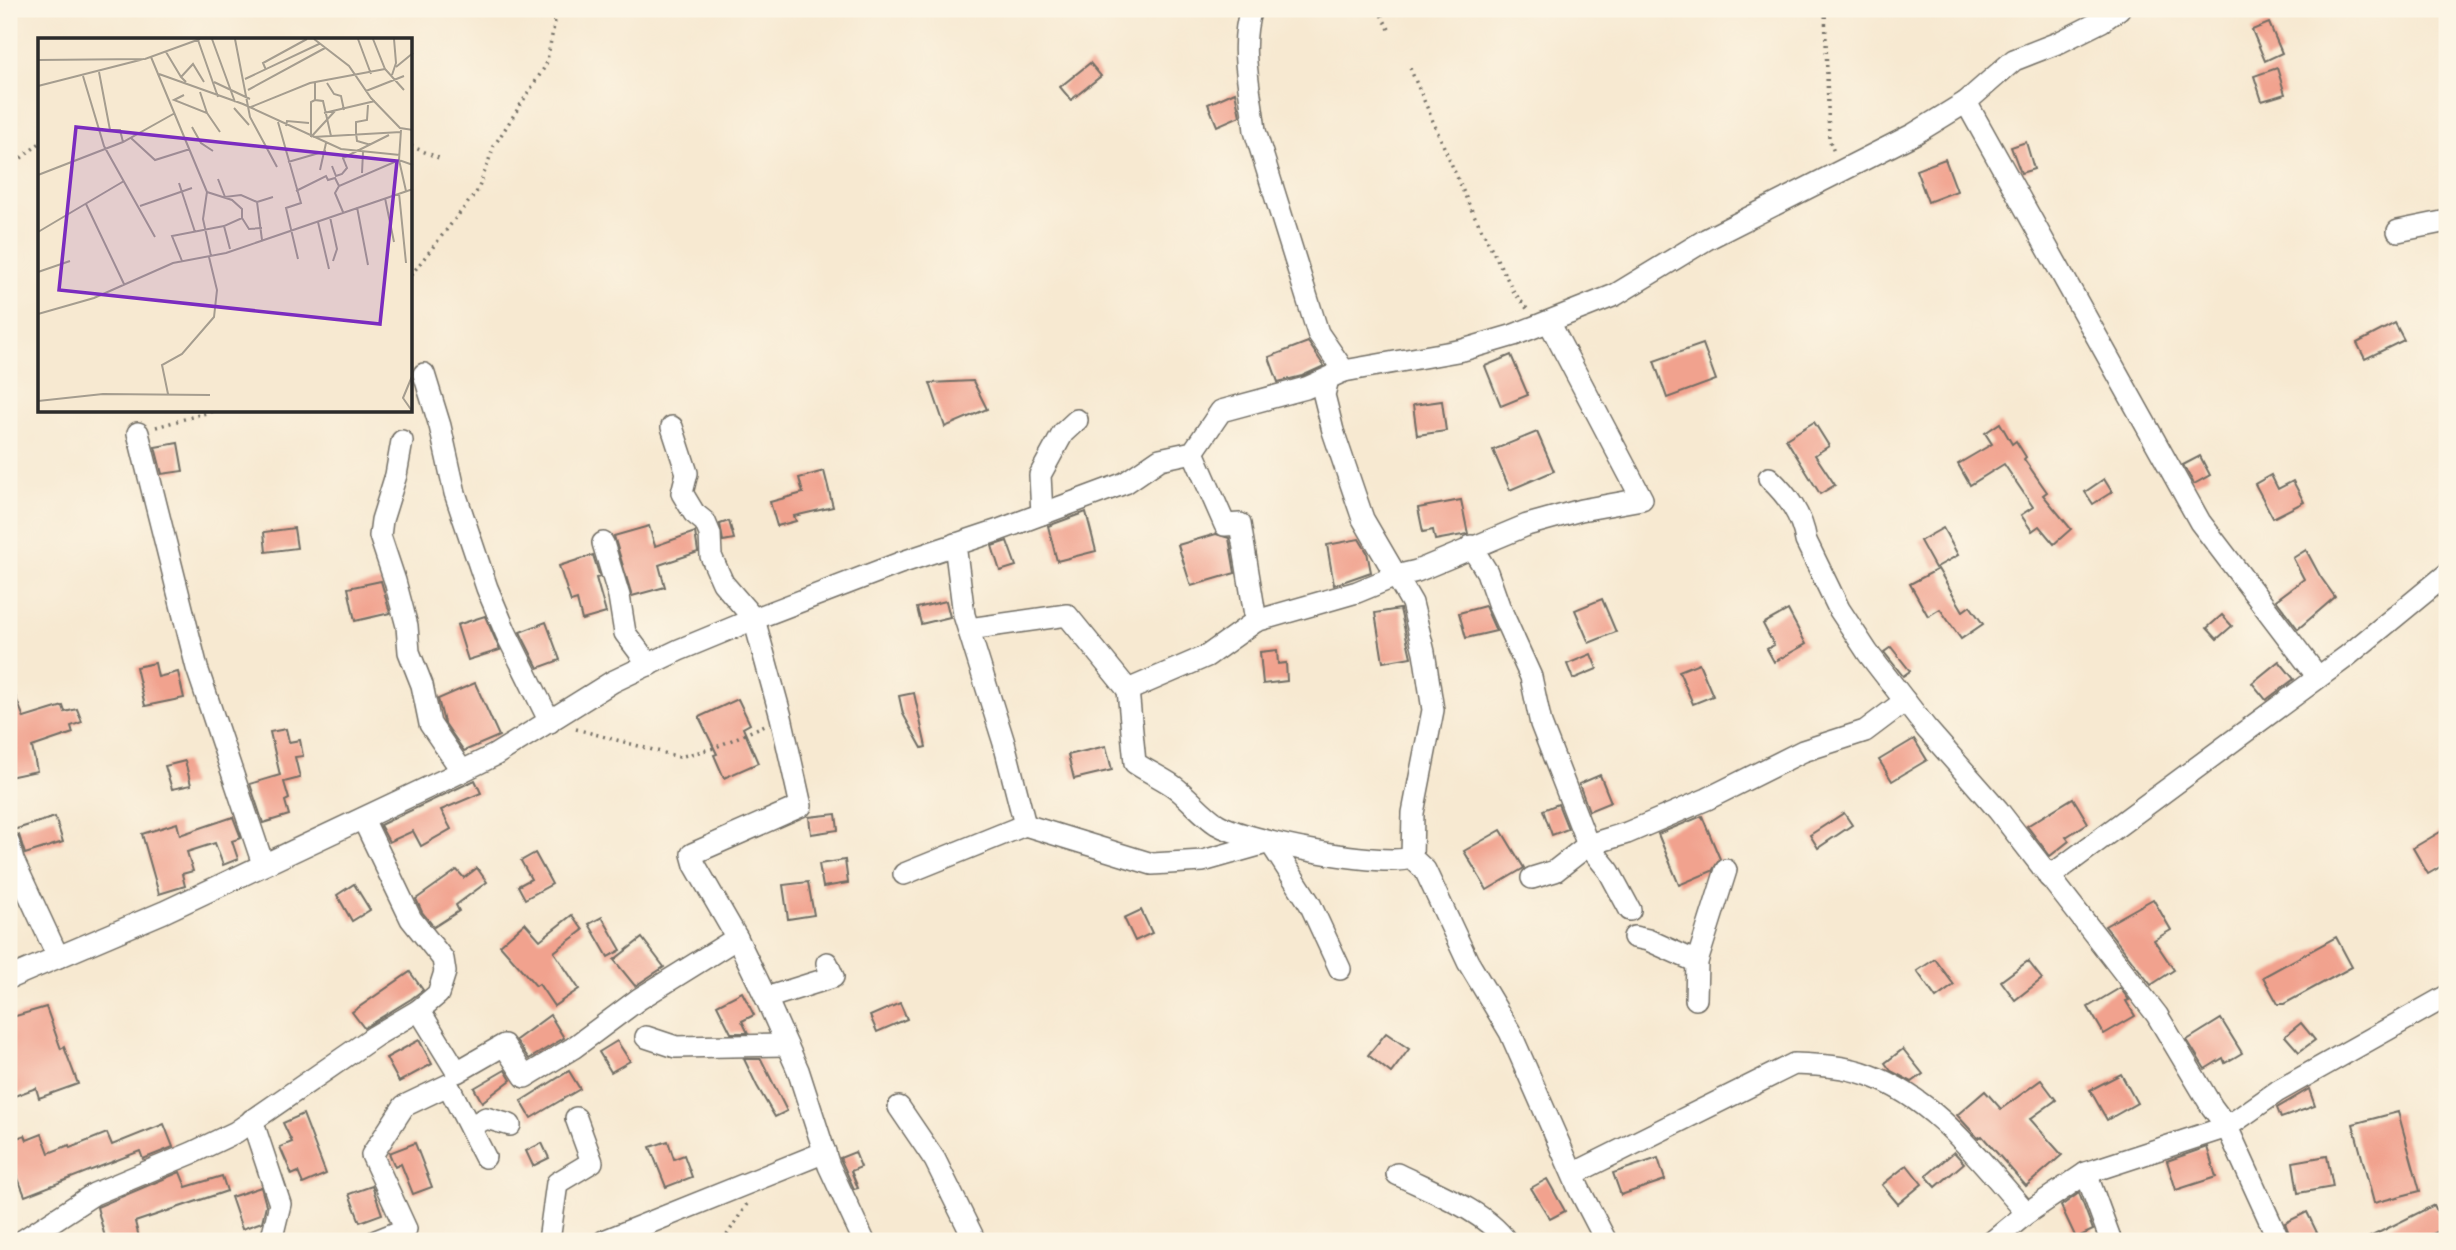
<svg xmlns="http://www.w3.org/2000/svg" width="2456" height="1250" viewBox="0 0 2456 1250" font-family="'IM FELL DW Pica',serif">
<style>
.building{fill:#f1a28e}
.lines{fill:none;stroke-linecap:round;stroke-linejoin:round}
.minor-casing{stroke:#726e65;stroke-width:24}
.path{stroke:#726e65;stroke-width:3.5;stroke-dasharray:2 5;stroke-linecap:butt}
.minor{stroke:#fff;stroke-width:21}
.inset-road{fill:none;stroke:#a59d8f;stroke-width:2}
.view{fill:#7b2cbf;fill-opacity:0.15;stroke:#7b2cbf;stroke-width:3.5}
.inset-edge{fill:none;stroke:#2b2b2b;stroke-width:3.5}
</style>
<rect width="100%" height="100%" fill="#fcf5e5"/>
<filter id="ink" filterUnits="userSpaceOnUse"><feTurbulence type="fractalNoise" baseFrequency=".0143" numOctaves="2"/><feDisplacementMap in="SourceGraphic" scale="14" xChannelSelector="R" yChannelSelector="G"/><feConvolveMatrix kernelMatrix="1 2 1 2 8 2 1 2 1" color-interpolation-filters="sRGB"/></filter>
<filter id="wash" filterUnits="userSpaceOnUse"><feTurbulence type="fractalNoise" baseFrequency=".00686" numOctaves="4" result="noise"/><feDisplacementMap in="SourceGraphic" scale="28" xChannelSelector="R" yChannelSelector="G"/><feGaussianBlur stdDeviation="1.57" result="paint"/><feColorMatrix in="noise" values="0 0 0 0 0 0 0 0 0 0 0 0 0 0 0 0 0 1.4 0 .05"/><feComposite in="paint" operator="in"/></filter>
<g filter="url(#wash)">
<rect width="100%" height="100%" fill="#f7e9d1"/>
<g id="blocks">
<!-- building -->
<g class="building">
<polygon points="2269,23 2282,53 2265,61 2252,30"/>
<polygon points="1090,63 1101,76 1071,100 1060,87"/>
<polygon points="2277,68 2285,94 2262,101 2254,76"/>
<polygon points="1235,92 1240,116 1217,126 1208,104"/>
<polygon points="2026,142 2034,169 2021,173 2011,147"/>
<polygon points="1945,159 1957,191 1928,202 1916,170"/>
<polygon points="2395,323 2404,340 2365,359 2357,343"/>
<polygon points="1308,342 1324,366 1302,376 1278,382 1269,357"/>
<polygon points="1703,344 1716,380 1667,398 1654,361"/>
<polygon points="1511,355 1528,395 1501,406 1485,366"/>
<polygon points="973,381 987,409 945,427 930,383"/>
<polygon points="1442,401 1446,431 1417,435 1413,405"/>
<polygon points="1814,422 1829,446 1815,455 1835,485 1820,494 1786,439"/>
<polygon points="2000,423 2012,444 2016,441 2026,457 2024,459 2047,492 2043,495 2071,529 2054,544 2039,526 2032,531 2021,515 2033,507 2004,464 1970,485 1958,464 1992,444 1985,433"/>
<polygon points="1537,432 1554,471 1510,490 1493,450"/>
<polygon points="178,443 183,471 162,474 155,447"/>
<polygon points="2200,456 2210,475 2194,484 2183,465"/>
<polygon points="824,471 833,507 794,516 796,521 777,526 770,502 803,493 799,478"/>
<polygon points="2271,475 2278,489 2293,481 2304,502 2273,518 2255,484"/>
<polygon points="2104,479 2112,492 2093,504 2085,492"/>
<polygon points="1461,500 1468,534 1435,540 1433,530 1423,532 1418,508"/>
<polygon points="1086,512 1096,551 1057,561 1048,526"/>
<polygon points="729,521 734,539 723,541 720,524"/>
<polygon points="649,526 655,546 695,532 698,552 659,565 665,587 632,596 614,536"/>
<polygon points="294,528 297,548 266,552 264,532"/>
<polygon points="1943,528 1958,555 1935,568 1920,541"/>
<polygon points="1216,534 1229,538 1235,573 1191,586 1178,545"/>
<polygon points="1359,539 1367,552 1371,572 1334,585 1327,545"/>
<polygon points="1007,541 1016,566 1000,571 992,546"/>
<polygon points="2306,550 2320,576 2335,597 2298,629 2276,600 2304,579 2293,558"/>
<polygon points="593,555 600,577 596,578 606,613 582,620 577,600 571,602 559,566"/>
<polygon points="1938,569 1963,611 1970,606 1983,624 1961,639 1940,609 1928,616 1910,584"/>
<polygon points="381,581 390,613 355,621 348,588"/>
<polygon points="1602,599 1616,632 1589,643 1575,610"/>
<polygon points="946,601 950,617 921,624 917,608"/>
<polygon points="1485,606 1496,631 1466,638 1459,613"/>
<polygon points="1400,609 1411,657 1383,662 1375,613"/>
<polygon points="1788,610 1806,644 1774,662 1767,649 1774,645 1763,624"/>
<polygon points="2222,615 2232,626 2217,639 2207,628"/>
<polygon points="485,616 500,650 468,660 457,625"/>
<polygon points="546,622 560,660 538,668 520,632"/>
<polygon points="1891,647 1910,671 1903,676 1884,652"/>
<polygon points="1277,650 1278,664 1286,663 1287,681 1263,684 1260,652"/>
<polygon points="1591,654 1597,669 1573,679 1567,664"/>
<polygon points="2279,661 2294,679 2266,700 2252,683"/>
<polygon points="155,663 158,677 178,672 184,698 145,706 136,667"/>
<polygon points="1699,663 1713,696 1693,704 1679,671"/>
<polygon points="9,681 24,718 63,706 65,712 77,709 82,722 71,726 73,733 32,747 37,771 9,777"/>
<polygon points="475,683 499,736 464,751 444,722 438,699"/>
<polygon points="914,693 926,747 922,748 903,714 899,696"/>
<polygon points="738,699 750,724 743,728 758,763 724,778 714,755 717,754 699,717"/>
<polygon points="286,729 289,742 300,740 303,756 295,757 300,778 284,782 289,799 285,801 289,815 263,823 250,784 280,775 270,732"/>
<polygon points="1914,739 1927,760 1892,781 1879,760"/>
<polygon points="1106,746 1112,770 1074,779 1068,755"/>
<polygon points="185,761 191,785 172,789 165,766"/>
<polygon points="1600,775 1611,802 1589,811 1579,784"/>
<polygon points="475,780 481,793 441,810 451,829 421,846 413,831 389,842 380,825"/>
<polygon points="2073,798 2088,823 2066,837 2069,841 2050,856 2027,826"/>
<polygon points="1558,804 1568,829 1552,835 1543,810"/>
<polygon points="1844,813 1852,825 1818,848 1810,835"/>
<polygon points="836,814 838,830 811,834 809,817"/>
<polygon points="1702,816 1720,859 1712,871 1679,885 1658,834"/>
<polygon points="55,817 63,842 25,854 19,835 10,831"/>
<polygon points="233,817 241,838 232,841 238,859 223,865 215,843 187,852 193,871 182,874 185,886 159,894 142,834 177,823 180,835"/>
<polygon points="2447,828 2447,863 2428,874 2413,848"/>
<polygon points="1501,830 1524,868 1487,890 1464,851"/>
<polygon points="535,853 552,884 525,899 518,886 531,879 521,861"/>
<polygon points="845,860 848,883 823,887 819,864"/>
<polygon points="477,868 487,882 456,905 459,911 434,927 422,912 416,899 457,870 464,878"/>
<polygon points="808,882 814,915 788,919 783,885"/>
<polygon points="354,884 370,910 352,921 337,895"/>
<polygon points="2153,899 2171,930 2154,940 2174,970 2151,985 2105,926"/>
<polygon points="1141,910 1152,933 1135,941 1124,918"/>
<polygon points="572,915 583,930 554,952 579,989 554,1006 539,984 536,986 500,945 525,923 540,940"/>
<polygon points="602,917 621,950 608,957 589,924"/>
<polygon points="2336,937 2352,967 2284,1004 2278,1004 2263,977"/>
<polygon points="642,938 664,967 635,986 614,960"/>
<polygon points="1935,959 1954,985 1936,998 1917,971"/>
<polygon points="2028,961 2042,979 2015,1000 2001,981"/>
<polygon points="410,972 423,990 411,999 364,1028 352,1012"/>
<polygon points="2120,988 2129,1000 2126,1001 2135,1016 2104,1034 2088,1007"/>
<polygon points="742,992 754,1015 742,1021 748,1033 731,1033 717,1005"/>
<polygon points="900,1003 907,1019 877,1032 870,1016"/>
<polygon points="46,1007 61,1049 64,1047 78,1084 39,1098 36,1088 9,1098 9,1018"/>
<polygon points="550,1015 564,1038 529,1059 516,1040"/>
<polygon points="2221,1019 2242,1053 2225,1063 2223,1058 2205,1069 2187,1040"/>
<polygon points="2301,1023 2315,1040 2299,1052 2285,1036"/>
<polygon points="1386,1033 1409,1049 1391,1073 1368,1055"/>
<polygon points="419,1040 432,1064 399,1082 386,1058"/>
<polygon points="617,1041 630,1061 611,1072 599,1052"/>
<polygon points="1903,1049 1923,1074 1912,1082 1891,1071 1885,1063"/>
<polygon points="744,1059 761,1059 787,1111 775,1117 757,1086"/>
<polygon points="505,1070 511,1080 482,1102 474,1088"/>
<polygon points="569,1071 580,1089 531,1118 521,1101"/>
<polygon points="2121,1074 2137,1103 2107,1120 2090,1090"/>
<polygon points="2041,1080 2056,1100 2030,1119 2062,1155 2026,1186 1982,1136 1978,1138 1957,1115 1985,1091 2001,1109"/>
<polygon points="2309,1089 2315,1106 2281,1118 2277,1108"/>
<polygon points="2398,1112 2420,1191 2374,1203 2353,1124"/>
<polygon points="303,1114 326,1174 303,1184 298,1172 292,1175 280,1147 292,1142 283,1123"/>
<polygon points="164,1124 173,1147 143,1159 140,1151 25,1196 9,1155 9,1141 25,1135 27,1140 42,1134 49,1153 69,1145 70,1148 107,1133 112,1145"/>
<polygon points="668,1141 674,1159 684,1155 692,1177 666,1187 650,1147"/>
<polygon points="415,1143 432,1187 413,1194 401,1164 395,1167 389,1153"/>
<polygon points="542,1143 549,1158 533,1166 526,1151"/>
<polygon points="2207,1147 2216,1177 2176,1190 2167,1161"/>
<polygon points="855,1152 861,1167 851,1171 858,1188 854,1189 840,1158"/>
<polygon points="1954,1152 1964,1163 1936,1187 1926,1176"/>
<polygon points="2327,1156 2333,1187 2298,1193 2293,1162"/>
<polygon points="1658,1158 1665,1180 1621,1195 1613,1173"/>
<polygon points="1907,1165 1922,1184 1898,1204 1882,1185"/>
<polygon points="180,1172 186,1187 222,1176 227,1191 135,1222 140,1241 106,1241 97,1207"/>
<polygon points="1547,1179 1565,1211 1550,1219 1531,1188"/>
<polygon points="372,1186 382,1214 360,1222 349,1194"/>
<polygon points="261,1187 266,1205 262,1222 242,1229 231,1197"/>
<polygon points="2079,1193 2093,1230 2076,1238 2061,1206"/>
<polygon points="2434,1205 2446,1228 2418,1241 2362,1241"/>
<polygon points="2307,1212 2321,1241 2292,1241 2285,1223"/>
</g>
</g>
</g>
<g filter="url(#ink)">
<use href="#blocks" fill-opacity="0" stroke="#726e65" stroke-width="2"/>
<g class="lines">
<defs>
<g id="minor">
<path d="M1251,9C1238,49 1251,90 1255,131L1318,333L1344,371"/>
<polyline points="1966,102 2200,522 2318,677"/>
<polyline points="2398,231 2447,221"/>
<polyline points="424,374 440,426 455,493 487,588 506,633 550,722"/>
<polyline points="1328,379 1324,395 1333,431 1363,519 1412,603 1424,652 1433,710 1413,813 1412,858 1425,870 1468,962 1510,1032 1579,1189 1606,1241"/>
<polyline points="672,427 687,473 682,493 694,513 705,522 710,534 711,556 723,583 754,619 781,717 801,806 692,854 695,865 737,938 766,998 798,1070 829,1166 864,1241"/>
<polyline points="138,433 197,668 263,864"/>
<polyline points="402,441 396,475 382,520 380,536 395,581 407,626 409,652 422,685 430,724 462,771"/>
<path d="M1769,478C1788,496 1802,515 1806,541L1839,609L1868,653L1926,728L1998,810L2157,1015L2212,1107L2227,1127L2279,1241"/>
<polyline points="1042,514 1040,475 1063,433 1077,420"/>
<polyline points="603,543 619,596 625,633 649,665"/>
<polyline points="1471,546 1487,572 1499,606 1531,677 1541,724 1588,845 1609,871 1630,910"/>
<polyline points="1256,621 1357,592 1396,576 1417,571 1527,525 1581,510 1642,499 1549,322"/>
<polyline points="969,629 1067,615 1128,690 1207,656 1256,621 1240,524 1225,525 1193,452"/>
<path d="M1128,690L1135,763C1147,771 1160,777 1172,785C1188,796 1201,814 1217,824C1248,842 1379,867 1412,858"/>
<polyline points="1025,825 1152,864 1203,861 1270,842 1310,904 1340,969"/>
<polyline points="9,844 13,860 58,957"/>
<polyline points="904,874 1025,825 1004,743 964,615 955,544"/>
<polyline points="2049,877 2346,657 2447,574"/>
<polyline points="1532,878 1555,871 1588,845 1627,833 1707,799 1803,751 1865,731 1905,701"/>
<polyline points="1634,937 1648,940 1697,962"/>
<polyline points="9,978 164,912 446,779 495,755 612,682 679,650 754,619 900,563 999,530 1125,483 1160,459 1193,452 1221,411 1306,388 1344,371 1463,350 1514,335 1615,295 1707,239 1914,134 1966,102 2014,60 2060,42 2102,21 2119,9"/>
<polyline points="766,998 833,977 827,963"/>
<polyline points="1696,999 1697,962 1726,870"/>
<polyline points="419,1010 457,1072 504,1045 525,1077 573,1048 639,999 737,938"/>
<polyline points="646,1037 676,1047 786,1045"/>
<polyline points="899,1107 935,1160 975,1241"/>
<polyline points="252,1120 280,1204 271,1241"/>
<polyline points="470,1127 486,1118 510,1125"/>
<polyline points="2086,1173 2111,1241"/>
<path d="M1397,1174C1431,1191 1484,1210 1506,1241"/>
<path d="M1573,1174L1794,1064C1820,1065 1845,1066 1869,1075C1936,1099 1981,1162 2027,1213"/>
<polyline points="22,1241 94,1194 192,1153 236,1132 375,1036 419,1010 438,994 445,972 443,959 411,919 363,819"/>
<polyline points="376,1241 406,1229 372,1155 404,1106 448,1085 485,1157"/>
<polyline points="549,1241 557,1183 592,1162 576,1118"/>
<polyline points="604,1241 825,1152"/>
<polyline points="1993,1241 2027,1213 2086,1173 2227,1127 2278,1091 2447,996"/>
</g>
</defs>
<!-- minor casing -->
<use href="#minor" class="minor-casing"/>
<!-- path -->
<g class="path">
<polyline points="1378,9 1390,31"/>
<polyline points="1825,9 1829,139 1834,152"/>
<polyline points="1410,68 1470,207 1514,292 1528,310"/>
<polyline points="411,146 441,159"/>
<polyline points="9,164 15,163 40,143"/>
<polyline points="411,275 478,190 494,146 546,65 555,21 561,9"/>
<polyline points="156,427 213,411"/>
<polyline points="576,729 679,757 714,748 765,725"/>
<polyline points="723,1241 747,1204"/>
</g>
<!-- minor -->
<use href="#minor" class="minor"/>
</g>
</g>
<!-- overview -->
<g transform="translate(38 38)">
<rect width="374" height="374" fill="#f7e9d1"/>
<path class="inset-road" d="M174,1L197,64M197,1L212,79L239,129M276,1L311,28L333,60L362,90L375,92M320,1L333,36M335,1L347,31L366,52M160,2L180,59M128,14L143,39M113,19L169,154L165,181L173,218M0,22L107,21L162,1M358,29L375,15M228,32L225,25L269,1M61,34L72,92H82L85,104M121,36L205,66L303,111L362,117M354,37L358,25L356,1M45,38L66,108L117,199M207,41L281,6M148,44L143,39L155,26L166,44M176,44L212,61M277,45V62L285,63L293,98M289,45L296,56L303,58L306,72M0,48L106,21M210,52L287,10M328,53L366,38M162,54L169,75M146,57L136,62L169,75L182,94M330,67L329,82L318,84V95L319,103L333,107M213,69L272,45L347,31M196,70L211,87M286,75L337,63M240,84L263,165L248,170L260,221M248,88L249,83L271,85M154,89L163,105L175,113M363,92L361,122L368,153M273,99V64L277,62M273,99L297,73M275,99L363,94M93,100L117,122L152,111M250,124L288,113M294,128L298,138L304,136L309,130L305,120L351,97M282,132L288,105M324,135L325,114M0,137L85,104L137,75M180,141L187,159L203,157L219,164M141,145L157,194M258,153L288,138L290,142L297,140L301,148M169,154L194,162L204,171V180M361,155L368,225M347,160L356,204M48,166L86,246M102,168L154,150M319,169L330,227M305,174L297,155L301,148L361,122L375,127M292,179L299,211L295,223M280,184L291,231M0,194L86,143M224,202L219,164L235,159M192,211L186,188L204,180L211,191L224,190M144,223L134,198L186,188M0,234L32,223M0,276L56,260L135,225L188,215L375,151M130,356L124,327L144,316L176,279L179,252L171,219M0,363L65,356L172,357M374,373L365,360L375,336"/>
<path class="view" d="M38,89L359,123L342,286L21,252Z"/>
<rect width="374" height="374" class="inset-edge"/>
</g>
<!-- margin -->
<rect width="2456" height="1250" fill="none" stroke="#fcf5e5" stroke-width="35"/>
</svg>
